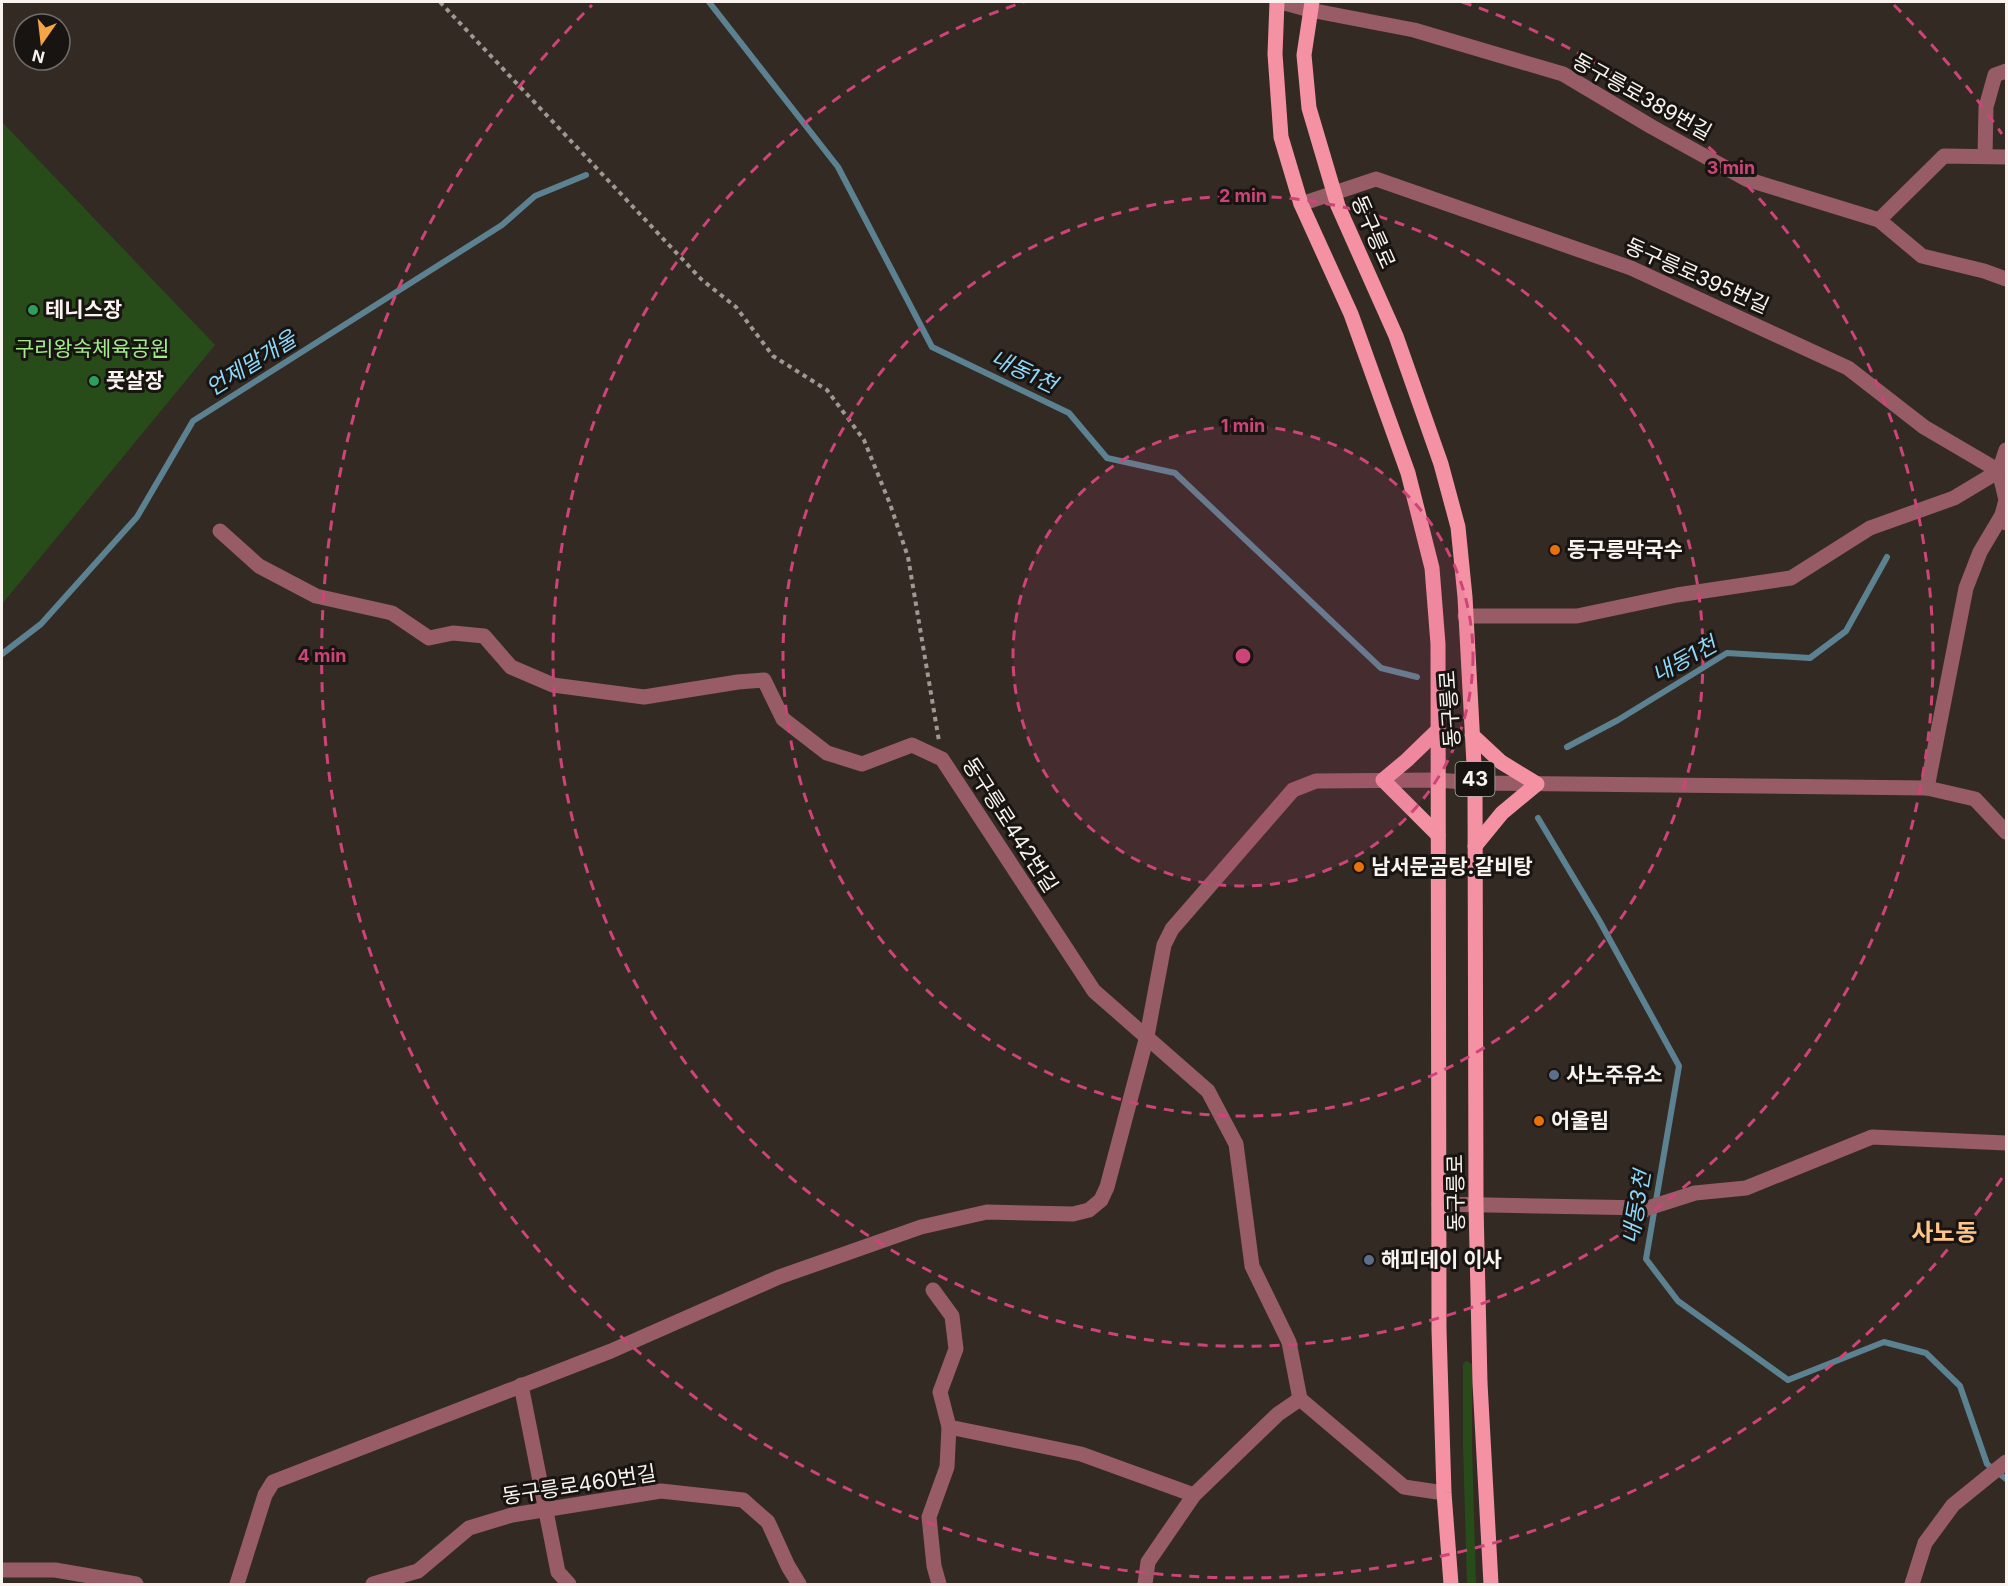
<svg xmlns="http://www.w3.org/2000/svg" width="2008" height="1586" viewBox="0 0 2008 1586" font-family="Inter,'Noto Sans KR',sans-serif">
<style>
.green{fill:#274c19}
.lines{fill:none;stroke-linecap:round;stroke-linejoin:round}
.stream{stroke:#5c8291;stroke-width:6}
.path{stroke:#a09893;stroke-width:4;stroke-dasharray:4.5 4.5;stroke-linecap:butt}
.minor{stroke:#975c66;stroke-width:15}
.tertiary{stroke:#975c66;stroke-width:15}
.primary{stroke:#f492a3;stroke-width:15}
.ring{fill:none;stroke:#cd4479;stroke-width:3;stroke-dasharray:10 8}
.leisure-dot{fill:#2e9e5b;stroke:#181411;stroke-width:2}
.food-dot{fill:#e8710a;stroke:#181411;stroke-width:2}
.service-dot{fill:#5c6f8a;stroke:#181411;stroke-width:2}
.labels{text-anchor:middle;stroke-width:6;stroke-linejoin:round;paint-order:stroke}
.shield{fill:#181411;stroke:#b6b0ac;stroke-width:1.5}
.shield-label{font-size:20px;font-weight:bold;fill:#f9f3ef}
.street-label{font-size:21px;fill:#f9f3ef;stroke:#181411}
.poi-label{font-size:21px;font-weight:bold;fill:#f9f3ef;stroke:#181411;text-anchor:start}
.park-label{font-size:21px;fill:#a3ea8b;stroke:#181411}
.water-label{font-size:22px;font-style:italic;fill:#8ed7f9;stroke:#181411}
.quarter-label{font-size:24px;font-weight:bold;fill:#fec589;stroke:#181411}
.centre{fill:#cd4479;stroke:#181411;stroke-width:3}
.ring-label{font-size:18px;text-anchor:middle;font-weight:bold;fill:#cd4479;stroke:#181411;stroke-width:6;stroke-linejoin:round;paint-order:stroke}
</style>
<rect width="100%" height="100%" fill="#332a24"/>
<!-- green -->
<g class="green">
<polygon points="2,122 215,345 2,604"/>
<polygon points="1466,1361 1472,1364 1472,1445 1476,1584 1467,1584 1463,1444 1463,1364"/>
</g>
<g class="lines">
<!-- stream -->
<g class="stream">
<polyline points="709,2 838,167 932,347 1069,413 1107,458 1175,473 1381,668 1417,677"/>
<polyline points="2,654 41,624 137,517 193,421 502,225 535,196 586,175"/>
<polyline points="1567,747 1618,720 1727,653 1810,658 1846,631 1887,557"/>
<polyline points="1538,818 1599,920 1679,1066 1646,1259 1678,1301 1788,1380 1884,1342 1926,1353 1960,1386 1987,1464 2006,1479"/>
</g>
<!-- path -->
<polyline class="path" points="440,2 702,280 736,307 773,356 827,390 864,440 890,504 908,557 939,741"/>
<!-- minor -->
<g class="minor">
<polyline points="1281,2 1310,10 1414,30 1563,74 1652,127 1746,179 1879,220 1922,256 1984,271 2006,279"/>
<polyline points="1985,156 1986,107 1995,75 2006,71"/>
<polyline points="1301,204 1376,179 1631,268 1848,368 1924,427 1999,471 2006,500 2002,515 2006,523"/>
<polyline points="1879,220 1944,156 2006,157"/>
<polyline points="2006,513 2002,515 1980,552 1966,588 1927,788 1975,799 2006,832"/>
<polyline points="220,531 259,566 316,596 392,613 429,638 453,633 484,636 511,667 553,685 644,697 738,682 764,680 783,719 827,753 862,764 912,745 942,759 1094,991 1208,1091 1236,1144 1252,1266 1289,1342 1300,1399 1404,1487 1444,1493"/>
<polyline points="1465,616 1577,616 1677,595 1791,578 1870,528 1954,498 1999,471 2006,450"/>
<polyline points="1439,1204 1648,1208 1695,1193 1746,1188 1872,1137 2006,1143"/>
<polyline points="933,1290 952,1316 956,1349 940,1392 949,1427 947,1467 929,1517 934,1566 939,1584"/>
<polyline points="521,1385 558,1572 569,1584"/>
<polyline points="949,1427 1081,1454 1194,1495"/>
<polyline points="2,1570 55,1570 136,1584"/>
<polyline points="373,1584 418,1571 469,1528 512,1515 661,1491 743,1500 768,1522 788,1566 799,1584"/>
<polyline points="1145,1584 1148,1562 1194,1495 1278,1414 1300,1399"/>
<polyline points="1912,1584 1925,1543 1953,1505 2006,1462"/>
</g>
<!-- tertiary -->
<polyline class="tertiary" points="237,1584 265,1495 273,1482 611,1351 779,1277 921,1227 987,1212 1073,1214 1089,1210 1101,1200 1107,1187 1147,1036 1164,945 1172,929 1293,790 1316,781 1438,780 1475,783 1927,788"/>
<!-- primary -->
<g class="primary">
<polyline points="1277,2 1275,54 1281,137 1301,204 1351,314 1408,473 1432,568 1438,644 1439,1330 1444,1493 1451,1584"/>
<polyline points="1312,2 1304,55 1309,108 1338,206 1396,336 1441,464 1458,527 1465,597 1475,783 1476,1204 1480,1383 1491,1584"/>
<polyline points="1438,730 1407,760 1383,780 1438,835"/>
<polyline points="1472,735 1501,762 1537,784 1502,813 1475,846"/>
</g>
</g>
<!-- distance rings -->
<circle cx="1243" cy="656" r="230" fill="#cd4479" fill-opacity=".12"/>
<g class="ring">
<circle cx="1243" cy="656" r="230"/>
<circle cx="1243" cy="656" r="460"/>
<path d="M1462 2A690 690 0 1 1 1024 2"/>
<path d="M2002 1178A921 921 0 1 1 592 5M1894 5A921 921 0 0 1 2002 134"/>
</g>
<!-- markers -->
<g class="leisure-dot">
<circle cx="33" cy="310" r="6"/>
<circle cx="94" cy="381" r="6"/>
</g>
<g class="food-dot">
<circle cx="1555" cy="550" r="6"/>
<circle cx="1359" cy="867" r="6"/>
<circle cx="1539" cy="1121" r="6"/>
</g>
<g class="service-dot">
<circle cx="1554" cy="1075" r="6"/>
<circle cx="1369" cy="1260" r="6"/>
</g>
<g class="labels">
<!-- shield labels -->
<rect class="shield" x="1455.5" y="762" width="39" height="34" rx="4.5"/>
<g class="shield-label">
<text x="1475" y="786">43</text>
</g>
<!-- street labels -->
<g class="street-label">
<text transform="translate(1642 97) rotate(29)" y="7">동구릉로389번길</text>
<text transform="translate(1373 232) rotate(66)" y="7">동구릉로</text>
<text transform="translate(1697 276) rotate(24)" y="7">동구릉로395번길</text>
<text transform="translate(1450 709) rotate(-94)" y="7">동구릉로</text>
<text transform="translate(1010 825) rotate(57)" y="7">동구릉로442번길</text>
<text transform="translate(1456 1193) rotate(-91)" y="7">동구릉로</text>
<text transform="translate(579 1485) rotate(-9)" y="7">동구릉로460번길</text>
</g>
<!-- poi labels -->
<g class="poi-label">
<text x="45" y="317">테니스장</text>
<text x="106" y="388">풋살장</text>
<text x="1567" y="557">동구릉막국수</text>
<text x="1371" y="874">남서문곰탕.갈비탕</text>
<text x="1566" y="1082">사노주유소</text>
<text x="1551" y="1128">어울림</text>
<text x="1381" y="1267">해피데이 이사</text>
</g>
<!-- park labels -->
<g class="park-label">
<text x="92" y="356">구리왕숙체육공원</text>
</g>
<!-- water labels -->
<g class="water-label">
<text transform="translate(251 363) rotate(-32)" y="8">언제말개울</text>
<text transform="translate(1024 371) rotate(25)" y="8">내동1천</text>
<text transform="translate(1684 659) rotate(-29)" y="8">내동1천</text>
<text transform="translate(1636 1207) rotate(-80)" y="8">내동3천</text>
</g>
<!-- quarter labels -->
<g class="quarter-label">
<text x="1944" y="1241">사노동</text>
</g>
</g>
<circle cx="1243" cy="656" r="9" class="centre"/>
<g class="ring-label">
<text x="1731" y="174">3 min</text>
<text x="1243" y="202">2 min</text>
<text x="1243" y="432">1 min</text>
<text x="322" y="662">4 min</text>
</g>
<!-- border -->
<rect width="2008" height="1586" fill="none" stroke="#f9f3ef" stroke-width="6"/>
<!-- north arrow -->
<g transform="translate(42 42) rotate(194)"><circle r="28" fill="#181411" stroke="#726d6a" stroke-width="1.5"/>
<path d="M0-4.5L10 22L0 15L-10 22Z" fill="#f4a444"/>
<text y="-9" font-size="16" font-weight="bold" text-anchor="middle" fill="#f9f3ef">N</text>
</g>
</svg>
